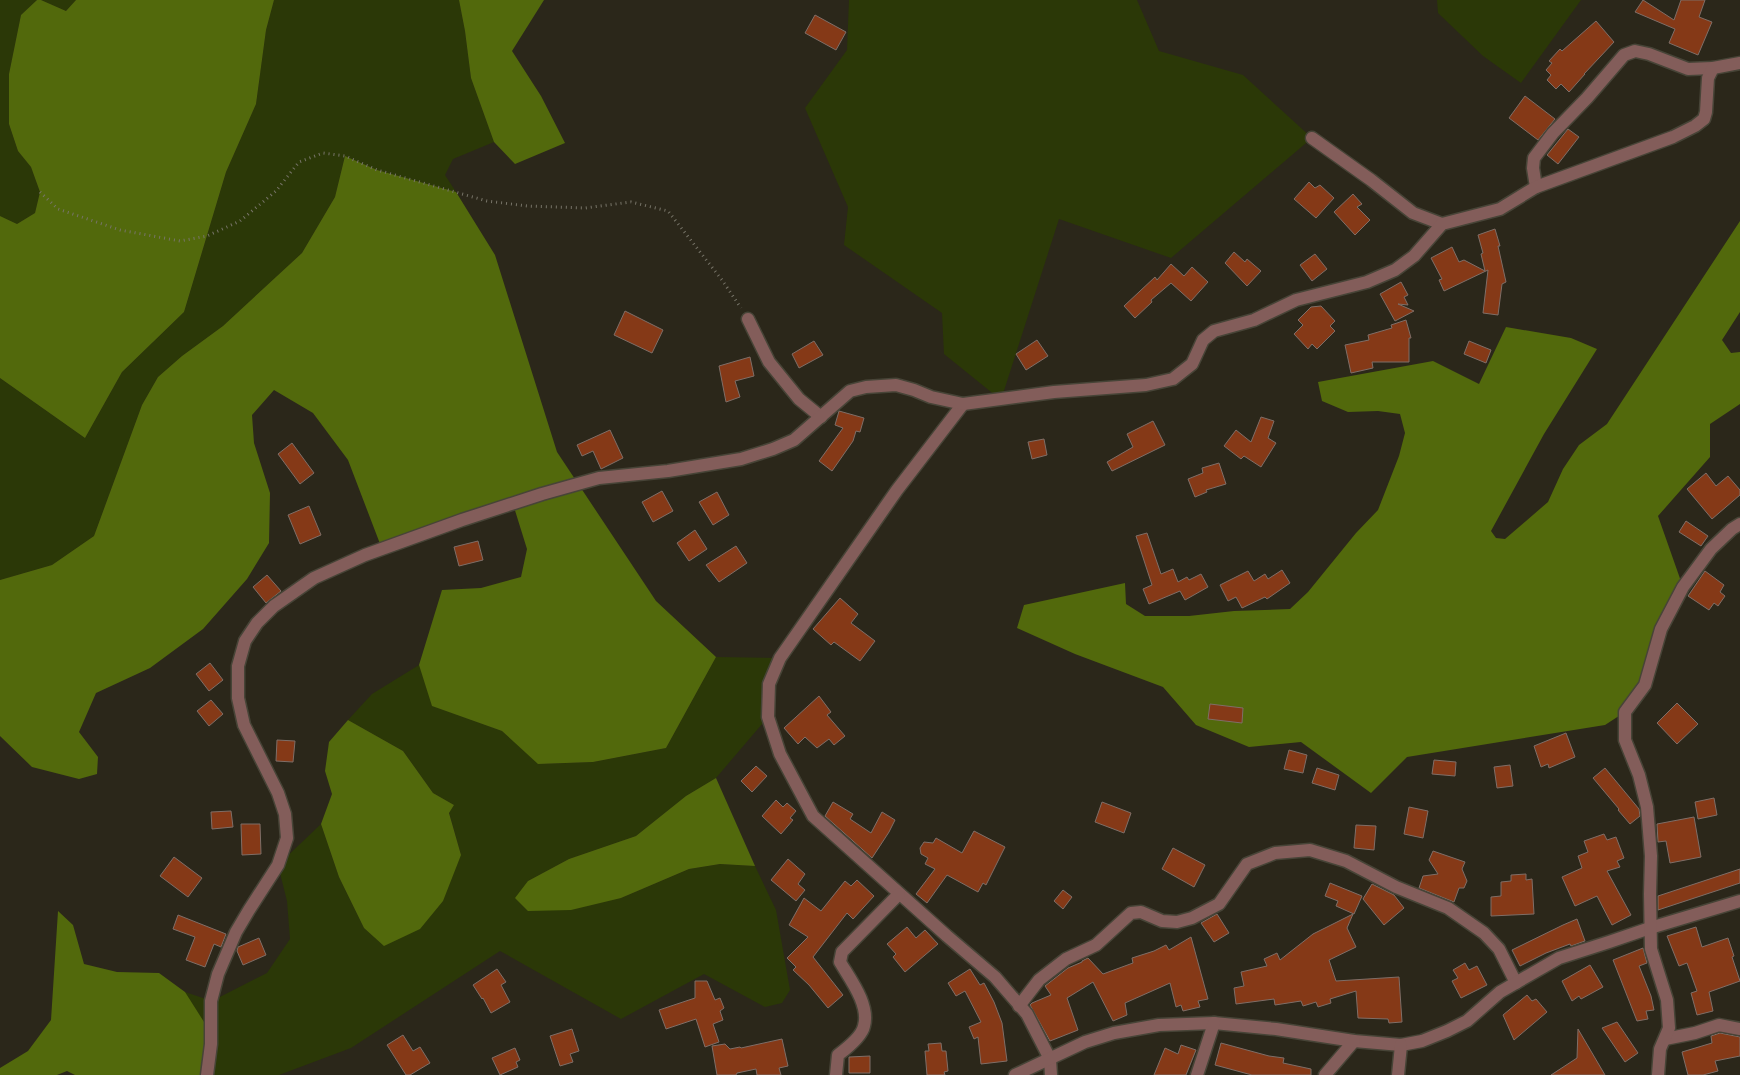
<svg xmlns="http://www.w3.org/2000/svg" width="1740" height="1075" viewBox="0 0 1740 1075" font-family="Signika,sans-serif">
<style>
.green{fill:#2b3807}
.forest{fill:#52690c}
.building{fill:#853917;stroke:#7f6e67}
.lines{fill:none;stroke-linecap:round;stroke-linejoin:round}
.minor-casing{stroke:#474437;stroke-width:15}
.path{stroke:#777468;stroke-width:3;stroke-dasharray:1 4;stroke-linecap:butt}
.minor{stroke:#835d5a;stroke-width:12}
</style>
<rect width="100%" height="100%" fill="#2b271a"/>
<!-- green -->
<g class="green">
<polygon points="0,0 37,0 21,15 9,74 9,124 18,151 31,167 40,192 35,213 17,224 0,216"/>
<polygon points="41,0 76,0 66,11"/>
<polygon points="274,0 459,0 465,31 471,78 494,142 453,159 445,175 456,192 377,170 345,156 335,197 302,253 223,326 182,356 158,377 142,405 94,536 52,565 0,580 0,378 85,438 122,372 184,312 226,172 256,104 266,30"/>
<polygon points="849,0 1137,0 1159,51 1243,75 1312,138 1171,258 1059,219 1001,400 944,354 942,313 844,245 848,207 805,108 847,50"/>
<polygon points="1437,0 1581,0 1521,83 1483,56 1438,13"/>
<polygon points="716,657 780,658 768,717 716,778 686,796 636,836 569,859 528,881 621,898 689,869 720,864 755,866 776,910 790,990 782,1003 765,1007 704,974 621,1019 500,951 351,1048 279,1075 207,1075 185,992 212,1001 267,973 290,939 287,901 278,865 321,824 339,877 364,928 384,945 461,855 449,812 454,805 433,793 403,751 348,720 372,694 419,665 433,706 502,731 539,764 593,762 666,748"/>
</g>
<!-- forest -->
<g class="forest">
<polygon points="37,0 41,0 66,11 76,0 274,0 266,30 256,104 226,172 184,312 122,372 85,438 0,378 0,216 17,224 35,213 40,192 31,167 18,151 9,124 9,74 21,15"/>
<polygon points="459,0 544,0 512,51 541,96 565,143 515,164 494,142 471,78 465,31"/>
<polygon points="345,156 377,170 456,192 495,255 557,452 656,601 716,657 666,748 593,762 538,764 502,731 432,706 419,665 442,590 481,588 521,577 527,549 513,504 382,549 348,460 313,413 274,390 252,415 254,443 270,493 269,543 247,579 203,629 150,668 96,693 79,732 98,757 97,774 79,779 32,767 0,736 0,580 52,565 94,536 142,405 158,377 182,356 223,326 302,253 335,197"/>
<polygon points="1740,221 1740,312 1722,340 1731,353 1740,352 1740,404 1710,424 1710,457 1658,516 1683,587 1645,685 1625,712 1605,725 1407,757 1371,793 1301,742 1249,747 1196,725 1163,687 1075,654 1017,628 1024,605 1125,583 1126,604 1145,616 1189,616 1234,611 1290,609 1308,592 1356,533 1378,510 1399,456 1405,433 1400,414 1378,411 1348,412 1322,401 1318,382 1433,361 1479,384 1506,327 1571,338 1597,349 1544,434 1491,531 1496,538 1505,539 1548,502 1563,469 1579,445 1607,424"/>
<polygon points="348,720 403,751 433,793 454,805 449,813 461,855 443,901 420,929 384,946 364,928 339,877 321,824 332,794 325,771 329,742"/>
<polygon points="716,778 755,866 720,864 689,869 621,898 571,910 528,911 515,898 528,881 569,859 636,836 686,796"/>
<polygon points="58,911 73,925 84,964 117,972 159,973 185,992 211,1033 207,1075 75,1075 67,1071 57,1075 0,1075 0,1068 28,1051 51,1020"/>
</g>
<!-- building -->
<g class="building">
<polygon points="1643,0 1674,20 1681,0 1705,0 1699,17 1712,22 1698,55 1669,43 1675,29 1635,12"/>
<polygon points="815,15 846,32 836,50 805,33"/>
<polygon points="1596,21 1614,42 1584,74 1585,74 1569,92 1561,84 1556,89 1547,80 1551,75 1546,70 1552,63 1549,61 1560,49 1562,51"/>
<polygon points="1525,96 1555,119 1538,140 1509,118"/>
<polygon points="1568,129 1579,137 1558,164 1547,155"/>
<polygon points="1309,182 1315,188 1320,185 1334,198 1316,218 1294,199"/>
<polygon points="1353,194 1362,204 1357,207 1370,220 1355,235 1334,212"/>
<polygon points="1495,229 1500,246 1498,246 1506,282 1502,284 1498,315 1483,313 1488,270 1444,291 1439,280 1442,279 1431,258 1452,247 1459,262 1464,260 1485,271 1481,254 1483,253 1478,235"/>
<polygon points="1234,252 1245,262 1247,259 1261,271 1247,286 1225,263"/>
<polygon points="1315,254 1327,269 1312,281 1300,265"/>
<polygon points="1171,264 1184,276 1192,267 1208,282 1191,301 1171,283 1151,300 1152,302 1135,318 1124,306 1155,277 1157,280"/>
<polygon points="1401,282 1408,295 1404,297 1408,305 1398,304 1414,311 1395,321 1380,294"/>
<polygon points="1321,306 1335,321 1330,326 1335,331 1317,349 1312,344 1308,349 1294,334 1303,325 1298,320 1311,307"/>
<polygon points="625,311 663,330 652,353 614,335"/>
<polygon points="1406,320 1411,338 1409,338 1409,362 1372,362 1373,368 1351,373 1345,345 1369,340 1368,335 1392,328 1391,325"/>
<polygon points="1037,340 1048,356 1026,370 1016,354"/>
<polygon points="814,341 823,355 799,368 792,354"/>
<polygon points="1469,341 1491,350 1486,363 1464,354"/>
<polygon points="750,357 754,376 735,381 740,397 726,402 719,366"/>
<polygon points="839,411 864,418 860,432 856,431 853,441 832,471 819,461 843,428 835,425"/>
<polygon points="1261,417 1274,421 1268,438 1276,443 1261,467 1244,456 1241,459 1224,446 1236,430 1251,442"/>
<polygon points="1153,421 1165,445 1112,471 1107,462 1133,447 1127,434"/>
<polygon points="610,430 623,458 601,469 593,451 582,456 577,445"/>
<polygon points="1044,439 1047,455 1032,459 1028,442"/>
<polygon points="292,443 314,473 300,484 278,454"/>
<polygon points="1219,463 1226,484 1206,490 1207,492 1195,497 1188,479 1203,473 1202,468"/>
<polygon points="1706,473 1716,486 1728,476 1740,490 1740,495 1712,519 1687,489"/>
<polygon points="662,491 673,511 653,522 642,502"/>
<polygon points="717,492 729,515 713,525 699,502"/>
<polygon points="309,506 321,535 300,544 288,515"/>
<polygon points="1686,521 1708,536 1701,546 1679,532"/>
<polygon points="695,530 707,549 689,561 677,543"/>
<polygon points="1147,533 1161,574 1173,569 1178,582 1187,577 1189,580 1201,574 1208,587 1185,600 1180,591 1149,604 1143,589 1152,585 1136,536"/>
<polygon points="478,541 483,560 459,566 454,547"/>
<polygon points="736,546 747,563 719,582 706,565"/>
<polygon points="1282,570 1290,583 1267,599 1265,597 1242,608 1236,597 1228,601 1220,585 1248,571 1254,581 1265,574 1268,579"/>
<polygon points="1705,571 1724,585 1720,592 1725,596 1718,606 1714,603 1709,610 1688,596"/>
<polygon points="267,575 281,591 266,603 253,587"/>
<polygon points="840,598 858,614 851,623 875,641 860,661 834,642 831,645 813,629"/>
<polygon points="210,663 223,680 209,691 196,674"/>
<polygon points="819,696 831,712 827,715 845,736 834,745 829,739 817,748 805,737 798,744 784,728"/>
<polygon points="211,700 223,714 209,726 197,711"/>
<polygon points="1677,703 1698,724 1677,744 1657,723"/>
<polygon points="1210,704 1243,708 1242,723 1208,719"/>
<polygon points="1566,733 1575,757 1549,768 1548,764 1541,767 1534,746"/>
<polygon points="277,740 295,741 293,762 276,761"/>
<polygon points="1289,750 1307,755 1303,773 1284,769"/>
<polygon points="1434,760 1456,762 1455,776 1432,774"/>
<polygon points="1510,765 1513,786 1497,788 1494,767"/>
<polygon points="756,766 767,776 752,792 741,781"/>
<polygon points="1317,768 1339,775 1335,790 1312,783"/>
<polygon points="1605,768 1639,809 1640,816 1630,824 1618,810 1619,809 1593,778"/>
<polygon points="1714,798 1717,815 1698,819 1695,802"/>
<polygon points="776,800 783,807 787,803 796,811 790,818 793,820 781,834 762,816"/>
<polygon points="833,802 853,814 850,819 871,833 882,812 895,820 889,832 872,858 825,816"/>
<polygon points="1102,802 1131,813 1124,833 1095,822"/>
<polygon points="1409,807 1428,811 1423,838 1404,834"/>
<polygon points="231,811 233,827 212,829 211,812"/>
<polygon points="1694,817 1701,857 1670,863 1666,841 1658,842 1657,824"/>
<polygon points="241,824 260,824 261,854 242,855"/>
<polygon points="1356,825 1376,826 1374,850 1354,848"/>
<polygon points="974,831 1005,847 986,885 983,883 978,892 947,875 927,903 916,894 935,869 925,864 928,858 921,854 920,848 924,842 933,843 936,838 962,853"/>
<polygon points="1604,834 1607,840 1616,837 1624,858 1617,861 1620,867 1607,871 1631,915 1612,925 1597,896 1575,906 1562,877 1582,868 1578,856 1588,852 1584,841"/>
<polygon points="1173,848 1205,865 1194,887 1162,869"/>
<polygon points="1433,851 1465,862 1462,869 1467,881 1464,888 1459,888 1454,902 1419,888 1423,876 1438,874 1429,860"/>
<polygon points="174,857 202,878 188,897 160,876"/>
<polygon points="788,859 805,874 798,884 805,890 796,901 771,880"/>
<polygon points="1740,869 1740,883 1658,910 1658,896"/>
<polygon points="1526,874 1526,880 1532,879 1534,914 1491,916 1491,897 1501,896 1501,882 1511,881 1511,875"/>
<polygon points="857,880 874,896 853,919 847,913 813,957 843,995 828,1008 809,985 793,970 796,967 787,958 808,937 789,925 804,898 821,911 845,881 851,886"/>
<polygon points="1330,883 1362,896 1354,914 1336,906 1338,901 1325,896"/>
<polygon points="1372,884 1394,895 1404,908 1384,925 1363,899"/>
<polygon points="1063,890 1072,897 1063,909 1054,901"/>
<polygon points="1217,914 1229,933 1214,942 1201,923"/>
<polygon points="1353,914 1347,928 1356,947 1329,960 1336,981 1399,977 1402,1022 1389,1023 1388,1019 1358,1018 1356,991 1330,999 1331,1003 1318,1007 1316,1002 1303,1006 1301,1001 1275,1005 1274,999 1236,1004 1234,988 1244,986 1241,972 1267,966 1264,959 1277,953 1280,960 1313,934"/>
<polygon points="178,915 226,934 221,947 214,944 205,967 186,960 195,937 173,929"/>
<polygon points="1577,919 1585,941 1571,946 1570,944 1546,953 1520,966 1512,950 1563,925"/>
<polygon points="907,927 916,938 925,930 938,944 905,972 893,957 896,954 887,944"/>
<polygon points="1696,927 1702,947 1728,938 1734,956 1732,957 1740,981 1709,992 1713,1011 1697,1015 1691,993 1697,991 1687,963 1679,966 1667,936"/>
<polygon points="1191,937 1208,999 1198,1001 1200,1007 1183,1011 1181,1005 1176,1007 1170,983 1125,1003 1127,1015 1113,1021 1093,982 1067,998 1078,1030 1050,1041 1030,1005 1032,1003 1051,995 1045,986 1068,968 1082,962 1082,961 1088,958 1103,974 1133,963 1132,958 1154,951 1166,945 1169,950"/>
<polygon points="259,938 266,955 243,965 237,951 238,947"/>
<polygon points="1643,948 1647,963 1639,966 1651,996 1654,1010 1646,1011 1648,1019 1637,1021 1613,960"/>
<polygon points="1465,963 1469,970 1477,966 1487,985 1461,998 1452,981 1458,978 1453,970"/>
<polygon points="1590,965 1603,987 1581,999 1579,996 1572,1001 1562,981"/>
<polygon points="497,969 506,982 501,985 510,1002 491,1013 483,998 482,999 473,985"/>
<polygon points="970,969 980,985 984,983 994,1002 1002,1023 1007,1061 981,1064 978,1037 974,1039 969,1027 981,1022 965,991 956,996 948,983"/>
<polygon points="695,981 707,981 715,1000 720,998 724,1008 720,1011 723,1020 713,1024 719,1042 705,1047 696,1019 666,1029 659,1010 695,998"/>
<polygon points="1527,995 1532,1001 1536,999 1547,1012 1514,1040 1503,1015"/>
<polygon points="1617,1022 1638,1053 1625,1062 1602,1028"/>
<polygon points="572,1029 579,1051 570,1054 573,1062 560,1066 550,1036"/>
<polygon points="1578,1029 1605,1075 1551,1075 1577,1058"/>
<polygon points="1720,1033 1740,1037 1740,1056 1715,1061 1718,1071 1703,1075 1688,1075 1682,1052 1712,1043 1711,1036"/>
<polygon points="403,1035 413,1051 420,1047 430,1063 410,1075 406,1075 387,1045"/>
<polygon points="782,1039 788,1066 779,1068 781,1075 757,1075 756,1069 737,1073 736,1075 717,1075 712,1046 725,1044 730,1049 740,1047 741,1048"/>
<polygon points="941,1043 942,1051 946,1051 948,1071 944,1072 945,1075 927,1075 925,1051 929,1051 928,1044"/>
<polygon points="1221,1043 1269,1056 1284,1058 1283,1063 1311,1069 1311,1075 1252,1075 1215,1065"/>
<polygon points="1181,1045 1196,1050 1186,1075 1154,1075 1165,1048 1178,1054"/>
<polygon points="515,1048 520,1060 516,1062 518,1067 500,1075 492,1058"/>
<polygon points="870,1056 870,1073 849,1073 849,1057"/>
</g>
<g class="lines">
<defs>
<g id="minor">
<polyline points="1312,138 1371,180 1413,213 1442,224"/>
<polyline points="1536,187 1533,168 1534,158 1553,133 1587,98 1624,55 1635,51 1649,54 1688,69 1713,68"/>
<polyline points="748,319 769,362 799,399 821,417"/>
<polyline points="963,404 897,490 780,658 769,684 768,717 780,754 813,816 947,936 995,977 1027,1014 1050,1059 1051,1075"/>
<polyline points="1019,1006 1039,980 1066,959 1096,945 1131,913 1141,912 1162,921 1177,922 1192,918 1219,904 1247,864 1275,853 1310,850 1346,861 1396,887 1448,908 1484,933 1499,949 1516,983"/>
<polyline points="1665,1039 1695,1033 1719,1025 1740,1029"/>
<polyline points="207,1075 211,1044 211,1001 218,974 236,932 249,910 278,865 287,838 285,814 278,793 244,725 238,698 238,666 245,641 257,623 274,606 314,578 365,555 462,520 542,494 599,478 668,471 741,459 773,449 794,440 850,391 866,387 896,385 914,390 931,397 963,404 1054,392 1146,385 1173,379 1192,364 1203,340 1214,331 1254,320 1296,300 1367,282 1395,270 1414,256 1442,224 1500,209 1536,187 1673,137 1695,126 1704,119 1706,112 1708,78 1713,68 1740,63"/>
<path d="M836,1075L838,1055C846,1049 862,1036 864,1026C870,1005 850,979 840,962L842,952L899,894"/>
<polyline points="1015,1075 1085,1042 1114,1033 1159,1025 1214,1023 1276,1029 1354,1041 1401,1045 1422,1041 1447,1031 1467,1021 1500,992 1559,958 1609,942 1650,928 1740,901"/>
<polyline points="1197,1075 1214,1023"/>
<polyline points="1325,1075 1354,1041"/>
<polyline points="1398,1075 1401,1045"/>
<polyline points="1658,1075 1660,1049 1669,1028 1667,1000 1651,949 1650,894 1651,856 1647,807 1639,775 1625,740 1625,712 1645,685 1661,629 1683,587 1711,549 1732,529 1740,524"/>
</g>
</defs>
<!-- minor casing -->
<use href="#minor" class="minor-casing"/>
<!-- path -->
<polyline class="path" points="40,192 58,209 120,230 180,241 207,236 240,221 276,191 299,162 323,153 345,156 377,170 487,201 527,206 585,208 631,202 668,211 722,280 741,308"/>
<!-- minor -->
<use href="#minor" class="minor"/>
</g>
</svg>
